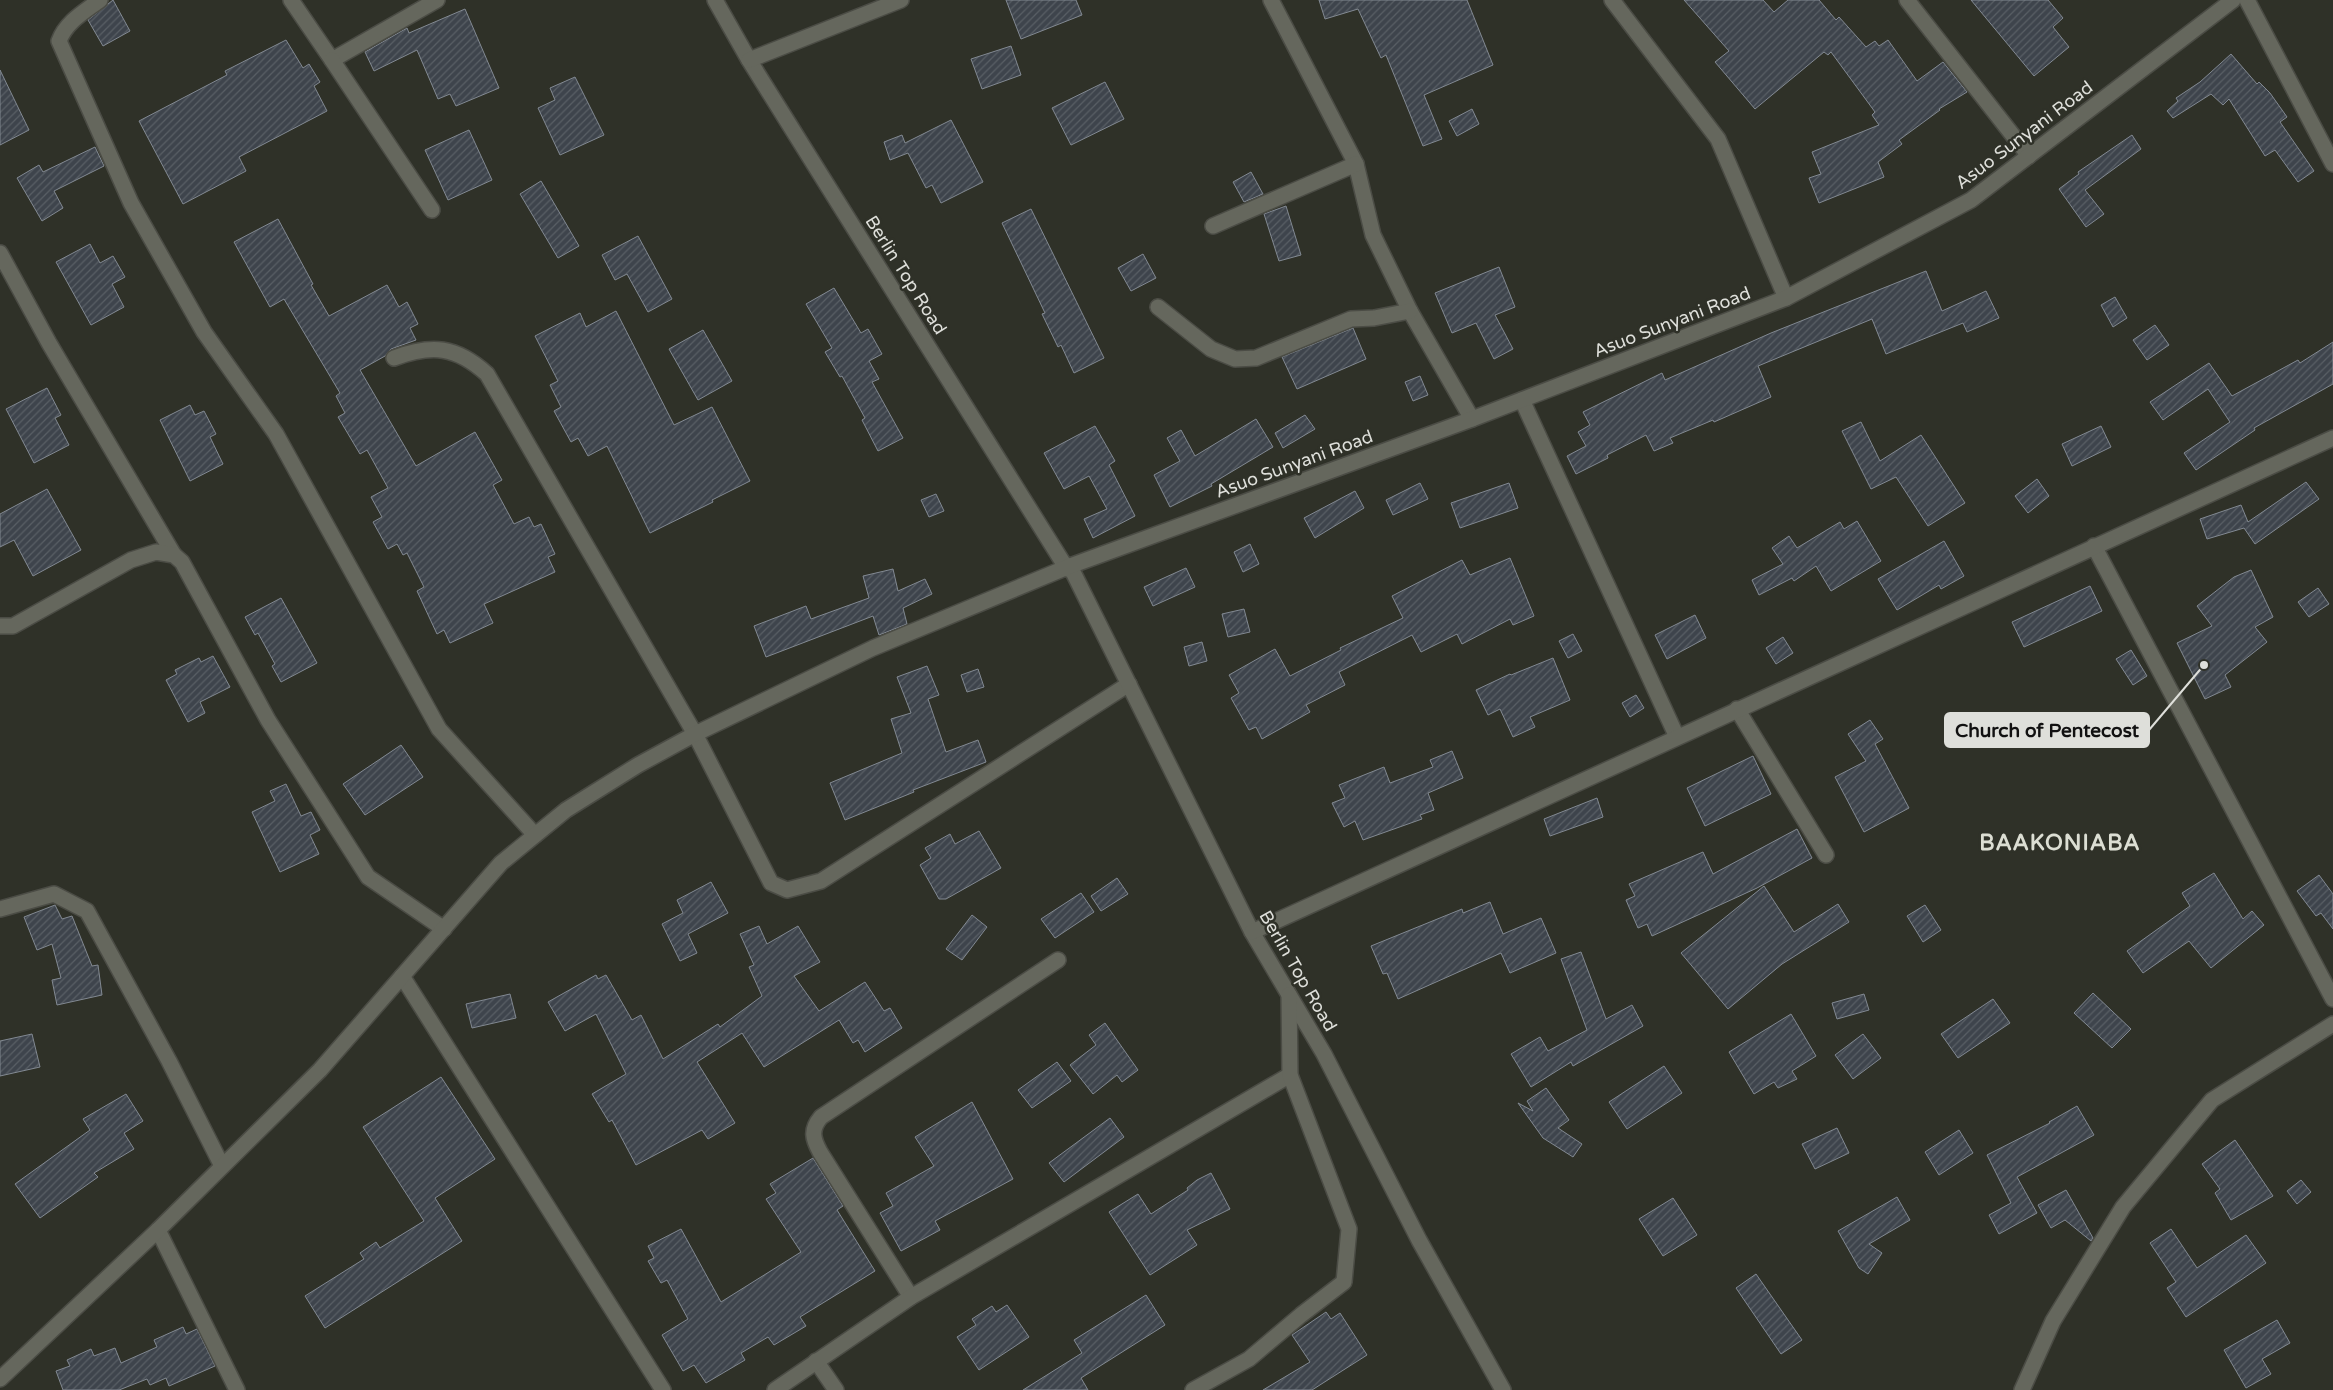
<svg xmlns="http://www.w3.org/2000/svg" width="2333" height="1390" viewBox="0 0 2333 1390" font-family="'Varela Round',sans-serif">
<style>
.building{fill:url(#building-hatch);stroke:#828992}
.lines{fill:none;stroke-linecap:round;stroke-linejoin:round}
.minor-casing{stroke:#4b4c45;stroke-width:18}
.minor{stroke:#65675d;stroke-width:15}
.labels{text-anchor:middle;stroke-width:5;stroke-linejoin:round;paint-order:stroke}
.street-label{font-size:18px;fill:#dedfda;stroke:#2f3128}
.district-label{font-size:22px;font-weight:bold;letter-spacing:1px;fill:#dcded3;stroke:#2f3128}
.leader{fill:none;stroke:#dedfda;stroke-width:2}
.callout-dot{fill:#dedfda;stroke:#2f3128;stroke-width:2}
.callout{fill:#dedfda;stroke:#dedfda;stroke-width:2}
.callout-label{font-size:19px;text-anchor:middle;font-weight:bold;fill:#111}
</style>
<defs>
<pattern id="building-hatch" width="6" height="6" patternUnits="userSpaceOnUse" patternTransform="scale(1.25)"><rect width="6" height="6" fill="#3e444c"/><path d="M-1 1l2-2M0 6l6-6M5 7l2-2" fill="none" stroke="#595f65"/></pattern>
</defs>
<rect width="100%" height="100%" fill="#2f3128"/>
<!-- building -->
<g class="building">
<polygon points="113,0 130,31 103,46 88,20"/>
<polygon points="1006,0 1076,0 1082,15 1021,39"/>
<polygon points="1319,0 1467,0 1493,65 1424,95 1442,139 1423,146 1386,55 1381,58 1358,9 1325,19"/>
<polygon points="1684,0 1763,0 1774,12 1788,0 1819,0 1836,20 1839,17 1866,47 1875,41 1879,46 1888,40 1917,81 1943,62 1967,92 1939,109 1940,110 1899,140 1902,144 1878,162 1884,177 1819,203 1809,178 1821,174 1812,152 1879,125 1872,115 1875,112 1831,52 1828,55 1824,52 1755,109 1715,62 1729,51"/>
<polygon points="1971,0 2048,0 2063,18 2053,27 2069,47 2034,76"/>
<polygon points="465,9 499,88 456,106 450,94 438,99 417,50 374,71 365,52 407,28 409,33"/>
<polygon points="286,40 303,68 309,64 320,82 314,86 327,111 239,157 246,171 183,204 139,121 227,75 225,71"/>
<polygon points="1011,46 1021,75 982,89 971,59"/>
<polygon points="2231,54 2257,84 2259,82 2270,93 2287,117 2280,122 2314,171 2298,182 2275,150 2265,156 2229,99 2223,105 2211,94 2173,118 2167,111 2178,101 2176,98 2200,82"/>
<polygon points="0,70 29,130 0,145"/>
<polygon points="575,77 604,135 560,155 538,108 555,100 550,88"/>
<polygon points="1105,82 1124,119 1071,145 1052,108"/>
<polygon points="1472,109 1479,124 1457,136 1449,121"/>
<polygon points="951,120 983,182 941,203 932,185 926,188 908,153 890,160 884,142 902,135 905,143"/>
<polygon points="469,130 492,180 448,200 425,150"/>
<polygon points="2132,135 2141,149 2085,190 2104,214 2086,227 2059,189 2079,174 2078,172"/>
<polygon points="95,147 104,166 54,191 63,208 42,221 17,178 39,165 43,172"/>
<polygon points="1251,172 1263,194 1244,202 1233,182"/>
<polygon points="541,181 579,246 558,258 520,194"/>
<polygon points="1286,206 1301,255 1279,261 1264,214"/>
<polygon points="1031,209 1104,358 1074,373 1061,345 1058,347 1042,314 1045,313 1002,223"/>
<polygon points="278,219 313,284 311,285 329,316 387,285 399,307 407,302 418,324 410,328 416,340 391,349 385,356 360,370 416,466 475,432 502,480 493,485 514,524 529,517 534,527 541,524 555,554 548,557 555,572 484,604 493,623 450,643 444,630 437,634 417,591 424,587 407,553 403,555 397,544 388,549 373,522 382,517 371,497 388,488 367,450 360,454 338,417 345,413 336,396 340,393 284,299 270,307 234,242"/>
<polygon points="638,236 672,299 648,312 627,274 615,280 602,255"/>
<polygon points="90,244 100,263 113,256 125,277 112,284 124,307 91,325 56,262"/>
<polygon points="1143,254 1156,278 1131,291 1118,268"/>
<polygon points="1499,267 1515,307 1495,315 1513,349 1494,359 1476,323 1452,333 1435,293"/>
<polygon points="1926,271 1942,311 1986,291 1999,318 1967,332 1963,323 1886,354 1872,319 1758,366 1771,397 1714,422 1713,420 1670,438 1673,443 1654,451 1646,435 1607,455 1608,458 1576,474 1567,456 1586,446 1578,432 1590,425 1583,412 1662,373 1665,380 1771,333"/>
<polygon points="834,288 861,333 868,329 882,354 869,361 879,379 872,382 903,438 878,451 862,420 865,418 842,376 840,377 825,352 832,348 806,304"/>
<polygon points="2115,297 2127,318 2113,327 2101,305"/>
<polygon points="616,311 674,425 712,407 750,481 712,500 713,502 650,533 607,446 588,456 578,438 571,442 554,411 561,407 550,385 558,381 535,336 580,313 586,327"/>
<polygon points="2155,325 2169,345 2147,360 2133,340"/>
<polygon points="1353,328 1366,359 1297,389 1282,357"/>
<polygon points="703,330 732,381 698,400 669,349"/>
<polygon points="2333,342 2333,384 2254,428 2255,430 2196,470 2184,453 2230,422 2208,389 2163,420 2150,402 2209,363 2232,396 2298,360 2300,363"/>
<polygon points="1420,376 1428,395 1413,401 1405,382"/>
<polygon points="47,388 61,415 55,418 69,445 34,463 6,409"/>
<polygon points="190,405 195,415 204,411 216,434 210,437 223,464 190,481 160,420"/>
<polygon points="1305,415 1315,429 1283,448 1275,433"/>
<polygon points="1256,419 1273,447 1211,484 1212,486 1170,507 1154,475 1180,461 1167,438 1181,430 1195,456"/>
<polygon points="1861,422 1880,461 1921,435 1965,503 1928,526 1896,477 1871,489 1842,431"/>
<polygon points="1095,426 1115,461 1109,465 1135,516 1093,538 1084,519 1107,509 1089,476 1064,489 1044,453"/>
<polygon points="2101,426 2111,447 2072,466 2062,444"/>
<polygon points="2037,479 2049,496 2028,513 2015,496"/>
<polygon points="2306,482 2319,499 2255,544 2244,528 2207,539 2200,519 2241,505 2248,522"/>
<polygon points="1420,483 1428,499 1393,515 1386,500"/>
<polygon points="1509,483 1518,508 1460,528 1451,503"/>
<polygon points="47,489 81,550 33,576 14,540 0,547 0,514"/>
<polygon points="1355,491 1364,508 1315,538 1304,518"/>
<polygon points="936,494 944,511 929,517 921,500"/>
<polygon points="1857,521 1881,561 1831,591 1816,566 1794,581 1792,578 1759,595 1752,580 1783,564 1772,548 1789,536 1797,548 1840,522 1844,529"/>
<polygon points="1944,541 1964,576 1941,589 1939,585 1897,610 1878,579"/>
<polygon points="1250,544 1259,564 1243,572 1234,552"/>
<polygon points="1510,558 1534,616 1513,625 1510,619 1462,644 1457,634 1421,652 1412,635 1339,672 1345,685 1306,705 1310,712 1262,739 1256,727 1249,730 1231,698 1239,693 1229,675 1275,649 1290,676 1341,650 1340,648 1403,618 1392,596 1462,560 1470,575"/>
<polygon points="1186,568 1195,587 1153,606 1144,587"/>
<polygon points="893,569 898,591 925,579 932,594 903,608 907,624 879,635 873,616 766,657 754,626 806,606 811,619 869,598 863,576"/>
<polygon points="2251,570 2273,617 2255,627 2267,642 2225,675 2231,687 2205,699 2177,643 2212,626 2197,606 2234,577"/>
<polygon points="2090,586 2102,611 2024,647 2012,622"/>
<polygon points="2318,588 2329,604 2309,617 2298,602"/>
<polygon points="281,598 317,663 281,682 272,666 275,664 258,633 255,635 245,617"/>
<polygon points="1244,609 1250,632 1228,637 1222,614"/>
<polygon points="1695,615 1706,638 1667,659 1655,635"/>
<polygon points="1573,634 1582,651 1568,658 1559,641"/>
<polygon points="1783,637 1793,653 1776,664 1766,648"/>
<polygon points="1202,642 1207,661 1189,666 1184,647"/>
<polygon points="2131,650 2147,676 2133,685 2116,659"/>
<polygon points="213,656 230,687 200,702 205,713 188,722 166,680 177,674 175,670 199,658 201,662"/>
<polygon points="1553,658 1570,700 1530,717 1535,727 1513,737 1500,709 1488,715 1476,690 1510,674 1511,675"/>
<polygon points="927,666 939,695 928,699 946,752 978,740 986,762 913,790 914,792 845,820 830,783 902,753 891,719 911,713 897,677"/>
<polygon points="978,669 984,687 967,692 961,675"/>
<polygon points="1636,695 1644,708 1630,717 1622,703"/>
<polygon points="1870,720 1883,739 1875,744 1909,808 1864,832 1835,777 1866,761 1848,734"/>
<polygon points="401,745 423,777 365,815 343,784"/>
<polygon points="1452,751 1463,778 1428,793 1434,810 1420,815 1422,819 1363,840 1355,821 1344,827 1332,803 1345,798 1339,785 1384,767 1390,783 1433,767 1430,760"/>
<polygon points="1753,756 1771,794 1705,826 1687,788"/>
<polygon points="286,784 301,816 311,812 320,830 310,835 319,854 280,872 252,812 275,801 270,791"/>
<polygon points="1597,798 1603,817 1550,836 1544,819"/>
<polygon points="1797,829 1812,858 1757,888 1652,936 1647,924 1638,928 1626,900 1635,896 1629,884 1703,852 1713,874"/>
<polygon points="979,831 1001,868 946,899 939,899 920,865 931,858 925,848 950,834 955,844"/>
<polygon points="2214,873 2243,919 2252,911 2264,925 2211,968 2189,941 2143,973 2127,951 2190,906 2182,893"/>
<polygon points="2319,875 2333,894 2333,929 2321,913 2316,916 2297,891"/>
<polygon points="1117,878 1128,894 1101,911 1091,896"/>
<polygon points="711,882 728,913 688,934 697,953 680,961 662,924 683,913 677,900"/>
<polygon points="1764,886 1794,932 1838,904 1849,922 1782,964 1728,1009 1681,953"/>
<polygon points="1081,893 1094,912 1055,938 1041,919"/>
<polygon points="1490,902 1503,934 1541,918 1556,953 1510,973 1501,953 1398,999 1387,973 1383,974 1371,946 1462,909 1463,913"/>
<polygon points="55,905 62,919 72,916 92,966 98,965 102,995 57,1005 52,980 61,978 52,944 37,950 24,917"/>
<polygon points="1925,905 1941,930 1923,942 1907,916"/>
<polygon points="972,915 987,927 962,960 946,949"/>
<polygon points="759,926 767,944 798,926 820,962 794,976 819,1011 865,982 884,1011 890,1008 902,1028 865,1052 858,1040 853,1043 839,1020 764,1067 742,1033 697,1062 735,1123 708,1139 702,1130 636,1165 612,1120 609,1122 592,1094 626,1074 596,1014 565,1031 548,1002 596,975 598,979 606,975 632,1020 641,1015 663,1059 718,1024 720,1027 762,996 749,967 754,965 740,934"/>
<polygon points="1581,952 1606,1019 1632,1005 1643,1026 1573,1066 1571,1062 1531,1087 1511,1054 1540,1037 1548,1051 1587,1030 1561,959"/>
<polygon points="2093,993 2131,1029 2112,1048 2074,1013"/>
<polygon points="510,994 516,1018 472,1028 466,1004"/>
<polygon points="1864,994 1869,1010 1837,1019 1832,1003"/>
<polygon points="1993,999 2010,1023 1958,1058 1941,1034"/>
<polygon points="1791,1014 1816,1056 1792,1071 1797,1079 1778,1088 1774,1082 1754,1094 1729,1052"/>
<polygon points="1105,1023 1138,1070 1122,1082 1117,1075 1093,1094 1070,1065 1096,1045 1089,1035"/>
<polygon points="32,1034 40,1067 0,1076 0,1041"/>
<polygon points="1863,1034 1881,1058 1853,1079 1835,1055"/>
<polygon points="1057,1062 1071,1081 1032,1108 1018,1090"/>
<polygon points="1664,1066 1682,1093 1627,1129 1609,1102"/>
<polygon points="441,1077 495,1159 435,1198 462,1241 325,1328 305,1296 364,1259 360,1253 376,1242 380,1248 424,1221 363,1127"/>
<polygon points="1546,1088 1569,1120 1558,1128 1582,1144 1573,1157 1543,1138 1518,1103 1533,1111 1527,1101"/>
<polygon points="126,1094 143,1121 124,1133 134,1149 94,1173 98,1177 40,1218 15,1184 90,1130 83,1119"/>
<polygon points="972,1102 1013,1179 935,1221 940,1230 901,1251 880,1213 893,1206 886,1193 934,1166 915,1137"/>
<polygon points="2077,1106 2094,1135 2017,1177 2037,1213 1999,1234 1989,1215 2011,1203 1987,1155 2050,1123 2049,1122"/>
<polygon points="1110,1118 1124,1137 1064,1182 1049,1163"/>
<polygon points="1837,1128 1849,1153 1815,1169 1802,1144"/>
<polygon points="1959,1130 1973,1153 1939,1175 1925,1152"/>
<polygon points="2235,1140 2273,1196 2231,1220 2215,1193 2220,1189 2202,1164"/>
<polygon points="813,1158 843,1206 837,1210 875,1271 800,1317 806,1326 774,1345 768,1337 741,1353 745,1360 706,1383 694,1365 683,1371 662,1335 688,1319 667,1280 661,1283 648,1261 654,1258 648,1246 681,1229 721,1302 801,1252 766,1199 776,1193 770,1184"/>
<polygon points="1211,1173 1230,1209 1187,1230 1197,1245 1150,1275 1109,1212 1138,1194 1151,1214 1188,1190 1187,1188 1197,1180"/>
<polygon points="2301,1180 2311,1192 2297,1204 2287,1191"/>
<polygon points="2066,1190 2093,1238 2091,1241 2065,1220 2051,1228 2038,1205"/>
<polygon points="1897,1197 1910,1220 1869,1244 1882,1253 1868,1274 1859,1268 1838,1231"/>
<polygon points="1673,1198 1697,1235 1663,1256 1639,1219"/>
<polygon points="2171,1229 2197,1268 2246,1235 2266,1263 2186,1317 2167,1288 2176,1282 2150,1243"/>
<polygon points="1756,1274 1802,1340 1781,1354 1736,1288"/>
<polygon points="1146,1295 1165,1325 1081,1378 1088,1390 1023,1390 1082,1353 1074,1340"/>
<polygon points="1007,1305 1029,1337 979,1370 957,1337 976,1325 972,1319 992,1306 996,1312"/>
<polygon points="1326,1312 1331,1319 1340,1313 1367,1355 1312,1390 1263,1390 1310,1362 1292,1335"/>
<polygon points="2277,1320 2290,1343 2262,1359 2271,1374 2246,1388 2224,1350"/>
<polygon points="183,1327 186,1334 197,1329 215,1366 169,1386 166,1378 150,1385 147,1379 119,1390 63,1390 56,1371 70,1366 67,1360 91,1349 94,1356 115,1348 121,1363 157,1347 154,1340"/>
</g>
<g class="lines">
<defs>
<g id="minor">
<path d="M100,0C84,12 66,22 59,41L131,203L204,332L276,434L439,729L535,835"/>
<polyline points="291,0 332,60 437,0"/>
<polyline points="715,0 749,60 1067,569"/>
<polyline points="1271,0 1356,164 1373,235 1410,311 1472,419"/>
<polyline points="1612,0 1718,139 1786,298"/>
<polyline points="1907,0 2029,156"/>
<polyline points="2247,0 2333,164"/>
<polyline points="332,60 432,210"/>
<polyline points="749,60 901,0"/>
<polyline points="1213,226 1356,164"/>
<polyline points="0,253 49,343 174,555"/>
<polyline points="1158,307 1211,349 1235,359 1256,358 1351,319 1374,318 1410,311"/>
<path d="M394,358C432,344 456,346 487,374L695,734L771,883L787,890L821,881L1129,684"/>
<polyline points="1522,400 1677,737"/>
<polyline points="2094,546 2333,999"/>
<polyline points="1070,566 1252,932 1324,1054 1419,1240 1503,1390"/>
<polyline points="0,626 13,626 131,560 156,552 174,555 182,562 268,720 368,877 444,929"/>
<polyline points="1737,709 1826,855"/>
<polyline points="0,909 54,894 87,911 169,1061 222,1166"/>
<polyline points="1252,932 2333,438"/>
<polyline points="402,976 663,1390"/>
<polyline points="158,1230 237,1390"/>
<path d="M911,1297L820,1152C813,1139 810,1130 821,1117L1058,960"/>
<polyline points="816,1361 836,1390"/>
<polyline points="0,1379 158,1230 320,1070 501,863 566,810 638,765 695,734 873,648 1070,566 1472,419 1786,298 1971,200 2233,0"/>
<polyline points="775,1390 911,1297 1290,1075"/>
<polyline points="1193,1390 1249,1359 1301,1315 1344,1282 1349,1229 1290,1075 1289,995"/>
<polyline points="2022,1390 2053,1321 2123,1207 2212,1100 2333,1024"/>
</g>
</defs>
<!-- minor casing -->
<use href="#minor" class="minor-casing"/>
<!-- minor -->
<use href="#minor" class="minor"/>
</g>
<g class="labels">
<!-- street labels -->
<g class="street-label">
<text transform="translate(2024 135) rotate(-37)" y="6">Asuo Sunyani Road</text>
<text transform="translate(906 275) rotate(58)" y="6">Berlin Top Road</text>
<text transform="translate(1672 322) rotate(-21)" y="6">Asuo Sunyani Road</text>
<text transform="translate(1294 464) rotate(-20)" y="6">Asuo Sunyani Road</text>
<text transform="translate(1298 971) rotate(60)" y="6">Berlin Top Road</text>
</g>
<!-- district labels -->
<g class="district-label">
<text x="2060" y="850">BAAKONIABA</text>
</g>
</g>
<!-- callouts -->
<path class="leader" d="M2204 665L2149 730"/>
<circle class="callout-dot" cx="2204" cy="665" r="5"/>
<rect class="callout" x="1945" y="713" width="204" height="34" rx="5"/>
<g class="callout-label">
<text x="2047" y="737">Church of Pentecost</text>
</g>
</svg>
